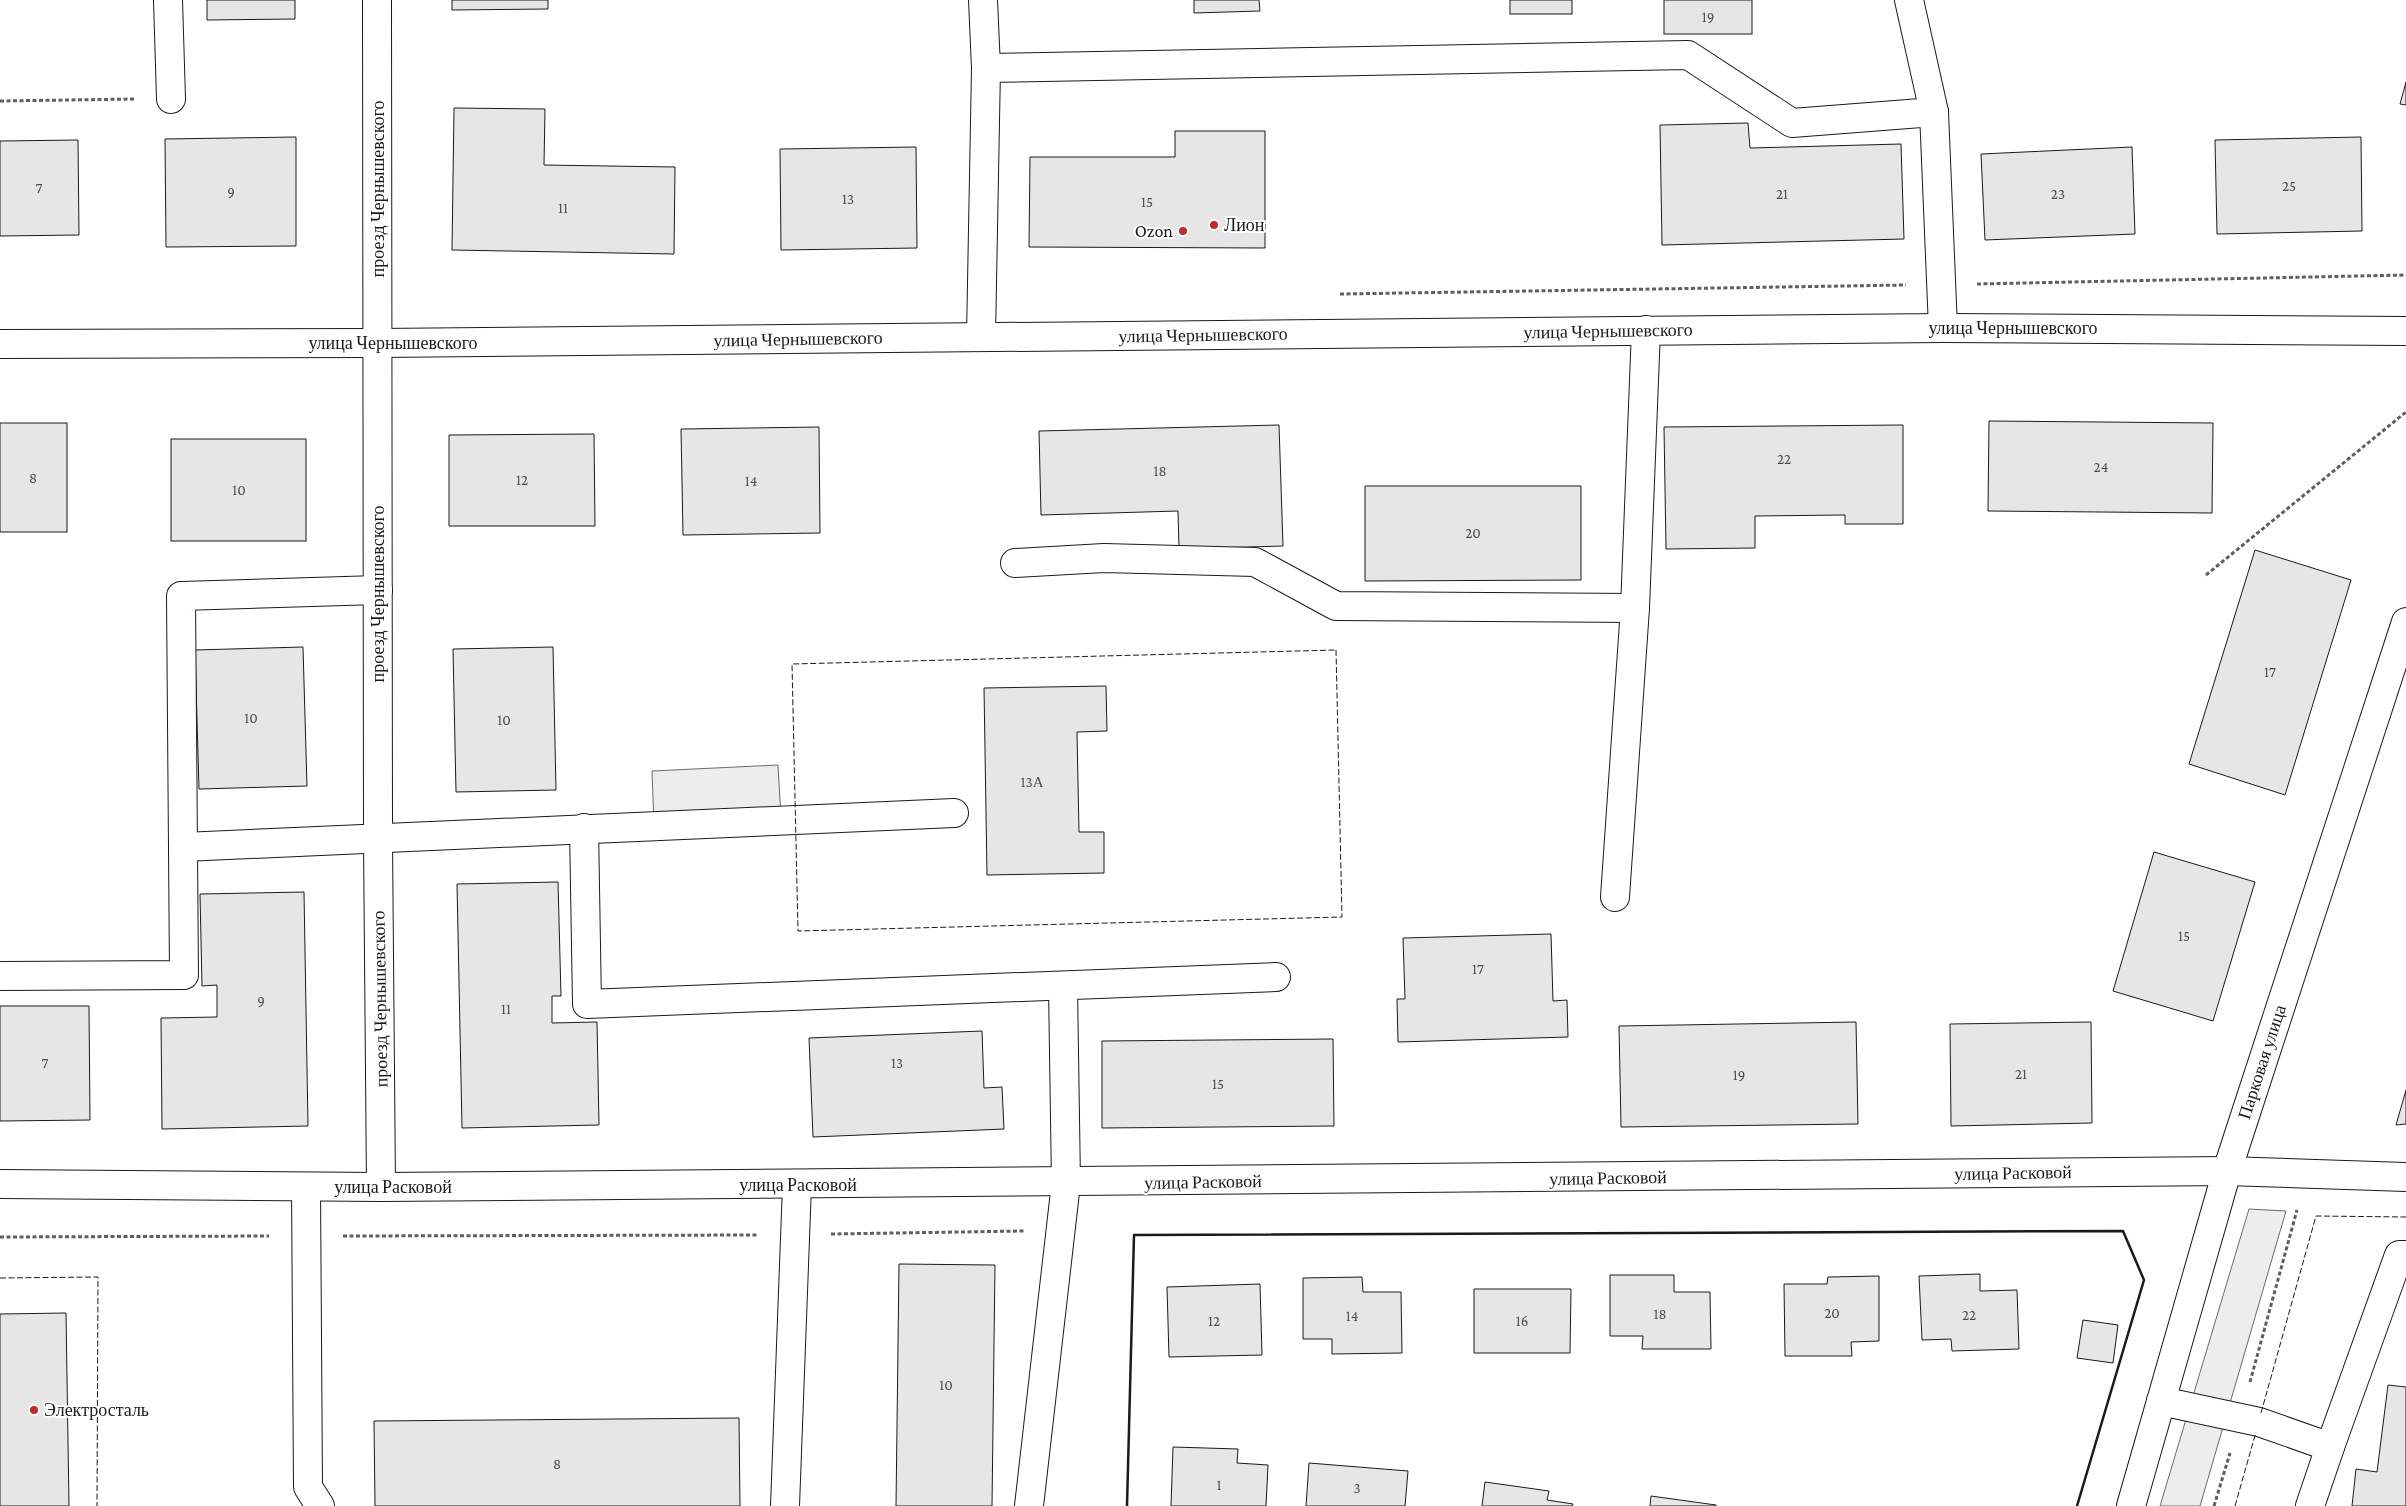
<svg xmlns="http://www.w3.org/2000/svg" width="2406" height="1506" viewBox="0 0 2406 1506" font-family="'Crimson Pro',serif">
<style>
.parking{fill:#ededed;stroke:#6a6a6a}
.building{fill:#e6e6e6;stroke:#1a1a1a}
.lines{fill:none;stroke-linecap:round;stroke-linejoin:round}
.minor-casing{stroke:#1a1a1a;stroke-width:30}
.path{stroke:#5f5f5f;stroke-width:3;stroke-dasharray:4 2.5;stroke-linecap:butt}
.minor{stroke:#fff;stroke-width:28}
.fence{stroke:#1a1a1a;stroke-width:1;stroke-dasharray:6 2.5;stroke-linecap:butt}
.wall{stroke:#1a1a1a;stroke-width:2.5}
.poi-dot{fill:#c62828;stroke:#fff;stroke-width:2}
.labels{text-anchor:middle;stroke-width:4;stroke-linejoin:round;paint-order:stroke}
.number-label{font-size:15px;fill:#4d4d4d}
.street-label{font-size:18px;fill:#1a1a1a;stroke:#fff}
.poi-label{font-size:18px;fill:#1a1a1a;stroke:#fff;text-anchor:start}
</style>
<rect width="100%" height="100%" fill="#fff"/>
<!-- parking -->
<g class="parking">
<polygon points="778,765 781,819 654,825 652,771"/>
<polygon points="2249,1209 2286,1211 2200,1506 2160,1506"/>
</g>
<!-- building -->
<g class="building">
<polygon points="207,0 295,0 295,19 207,20"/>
<polygon points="452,0 548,0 548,9 452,10"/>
<polygon points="1194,0 1259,0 1260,11 1194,13"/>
<rect x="1510" y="0" width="62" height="14"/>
<rect x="1664" y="0" width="88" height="34"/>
<polygon points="2406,82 2406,105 2400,104"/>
<polygon points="454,108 545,109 544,165 675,167 674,254 452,250"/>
<polygon points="1748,123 1750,148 1901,144 1904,239 1662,245 1660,125"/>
<polygon points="1175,131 1265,131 1265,248 1029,247 1030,157 1175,157"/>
<polygon points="296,137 296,246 166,247 165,139"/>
<polygon points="2361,137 2362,231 2217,234 2215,140"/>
<polygon points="78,140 79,235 0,236 0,141"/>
<polygon points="916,147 917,248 781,250 780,149"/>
<polygon points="2132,147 2135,234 1985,240 1981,154"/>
<polygon points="1989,421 2213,423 2212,513 1988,511"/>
<rect x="0" y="423" width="67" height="109"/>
<polygon points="1279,425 1283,546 1179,549 1178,511 1041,515 1039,431"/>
<polygon points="1903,425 1903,524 1845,524 1845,515 1755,516 1755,548 1666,549 1664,427"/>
<polygon points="819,427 820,533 683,535 681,429"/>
<polygon points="594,434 595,526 449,526 449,435"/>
<rect x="171" y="439" width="135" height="102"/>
<polygon points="1365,486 1581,486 1581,580 1365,581"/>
<polygon points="2255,550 2351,580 2285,795 2189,764"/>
<polygon points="303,647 307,786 199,789 195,650"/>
<polygon points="553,647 556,790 456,792 453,649"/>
<polygon points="1106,686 1107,731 1077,732 1079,832 1104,832 1104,873 987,875 984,688"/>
<polygon points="2154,852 2255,882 2213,1021 2113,991"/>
<polygon points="558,882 561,996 552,996 552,1023 597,1022 599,1125 462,1128 457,884"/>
<polygon points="304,892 308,1126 162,1129 161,1018 217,1017 217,985 202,986 200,894"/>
<polygon points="1551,934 1553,1001 1567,1000 1568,1037 1398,1042 1397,999 1405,999 1403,938"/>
<polygon points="0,1006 89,1006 90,1120 0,1121"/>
<polygon points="1856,1022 1858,1124 1621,1127 1619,1026"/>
<polygon points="2091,1022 2092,1123 1951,1126 1950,1024"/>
<polygon points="982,1031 984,1088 1002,1087 1004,1129 813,1137 809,1038"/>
<polygon points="1333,1039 1334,1126 1102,1128 1102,1041"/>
<polygon points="2406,1090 2406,1124 2396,1125"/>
<polygon points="899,1264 995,1265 992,1506 896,1506"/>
<polygon points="1980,1274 1980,1291 2017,1290 2019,1349 1952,1351 1951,1339 1922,1340 1919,1276"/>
<polygon points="1610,1275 1674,1275 1674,1292 1710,1292 1711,1349 1642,1349 1643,1336 1610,1336"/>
<polygon points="1879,1276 1879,1341 1851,1342 1852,1356 1785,1356 1784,1284 1827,1284 1828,1277"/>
<polygon points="1362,1277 1363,1292 1401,1292 1402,1353 1332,1354 1332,1339 1303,1339 1303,1278"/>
<polygon points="1260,1284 1262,1355 1169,1357 1167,1287"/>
<polygon points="1474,1289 1571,1289 1570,1353 1474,1353"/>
<polygon points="66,1313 69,1506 0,1506 0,1314"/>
<polygon points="2083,1320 2118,1325 2113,1363 2077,1358"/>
<polygon points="2388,1385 2406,1387 2406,1506 2352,1506 2356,1469 2377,1472"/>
<polygon points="739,1418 740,1506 375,1506 374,1421"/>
<polygon points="1173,1447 1238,1449 1237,1463 1268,1465 1266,1506 1171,1506"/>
<polygon points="1309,1463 1408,1471 1405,1506 1306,1506"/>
<polygon points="1485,1482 1549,1491 1547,1500 1573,1504 1572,1506 1482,1506"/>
<polygon points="1651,1496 1716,1505 1716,1506 1650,1506"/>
</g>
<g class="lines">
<defs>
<g id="minor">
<polyline points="168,0 171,99"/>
<polyline points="377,0 378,840 381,1187"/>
<polyline points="1909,0 1934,112"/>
<polyline points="986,68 1688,55 1792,123 1934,112 1943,328"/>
<polyline points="981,337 986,68 983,0"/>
<polyline points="0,344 379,343 1943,328 2406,331"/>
<polyline points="1015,563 1104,558 1255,562 1336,606 1635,608 1646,330"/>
<polyline points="584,828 587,1004 1276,977"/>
<path d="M183,847C440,838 697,822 954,813"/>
<polyline points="1615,897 1635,608"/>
<polyline points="0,976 184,975 181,596 378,590"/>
<polyline points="0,1184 381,1187 2227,1171 2406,1177"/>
<polyline points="306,1187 308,1487 320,1506"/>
<polyline points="2161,1401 2259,1422 2330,1447 2310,1506"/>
<polyline points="2330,1447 2399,1255 2406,1255"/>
<polyline points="785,1506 797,1185"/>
<polyline points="1029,1506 1066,1183 1063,987"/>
<polyline points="2131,1506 2227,1171 2406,622"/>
</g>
</defs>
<!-- minor casing -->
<use href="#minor" class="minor-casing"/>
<!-- path -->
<g class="path">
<polyline points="0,101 134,99"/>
<polyline points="1977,284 2406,275"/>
<polyline points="1340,294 1906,285"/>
<polyline points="2206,575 2406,412"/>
<polyline points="831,1234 1024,1231"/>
<polyline points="343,1236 759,1235"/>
<polyline points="0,1237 269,1236"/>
<polyline points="2250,1382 2297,1210"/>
<polyline points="2214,1506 2230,1453"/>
</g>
<!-- minor -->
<use href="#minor" class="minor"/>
<!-- fence -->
<g class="fence">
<polygon points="1336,650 1342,917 798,931 792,664"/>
<polyline points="0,1278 98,1277 97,1506"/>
<polyline points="2261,1413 2316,1216 2406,1217"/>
<polyline points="2235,1506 2256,1432"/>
</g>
<!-- wall -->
<polyline class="wall" points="1127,1506 1134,1235 2123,1231 2144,1280 2077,1506"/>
</g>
<!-- markers -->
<g class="poi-dot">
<circle cx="1214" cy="225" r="5"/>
<circle cx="1183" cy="231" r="5"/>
<circle cx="34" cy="1410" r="5"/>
</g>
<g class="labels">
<!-- number labels -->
<g class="number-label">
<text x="1708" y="22">19</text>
<text x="2289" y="191">25</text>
<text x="39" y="193">7</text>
<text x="231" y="197">9</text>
<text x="1782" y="199">21</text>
<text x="2058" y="199">23</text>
<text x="848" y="204">13</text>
<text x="1147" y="207">15</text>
<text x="563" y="213">11</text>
<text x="1784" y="464">22</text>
<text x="2101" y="472">24</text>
<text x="1160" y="476">18</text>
<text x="33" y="483">8</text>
<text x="522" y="485">12</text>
<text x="751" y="486">14</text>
<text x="239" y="495">10</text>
<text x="1473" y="538">20</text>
<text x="2270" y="677">17</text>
<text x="251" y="723">10</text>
<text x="504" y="725">10</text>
<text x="1032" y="787">13А</text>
<text x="2184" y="941">15</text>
<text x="1478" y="974">17</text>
<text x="261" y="1006">9</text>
<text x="506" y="1014">11</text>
<text x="45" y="1068">7</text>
<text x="897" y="1068">13</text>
<text x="2021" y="1079">21</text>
<text x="1739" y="1080">19</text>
<text x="1218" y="1089">15</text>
<text x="1832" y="1318">20</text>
<text x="1660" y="1319">18</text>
<text x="1969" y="1320">22</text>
<text x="1352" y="1321">14</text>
<text x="1214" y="1326">12</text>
<text x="1522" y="1326">16</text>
<text x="946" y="1390">10</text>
<text x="557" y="1469">8</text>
<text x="1219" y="1490">1</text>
<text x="1357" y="1493">3</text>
</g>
<!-- street labels -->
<g class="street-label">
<text transform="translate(378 189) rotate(-90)" y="6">проезд Чернышевского</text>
<text x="2013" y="334">улица Чернышевского</text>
<text transform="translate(1608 331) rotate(-1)" y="6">улица Чернышевского</text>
<text transform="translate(1203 335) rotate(-1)" y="6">улица Чернышевского</text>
<text transform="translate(798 339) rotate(-1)" y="6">улица Чернышевского</text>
<text x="393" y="349">улица Чернышевского</text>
<text transform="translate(378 594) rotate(-90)" y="6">проезд Чернышевского</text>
<text transform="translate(380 999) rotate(-91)" y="6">проезд Чернышевского</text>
<text transform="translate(2262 1062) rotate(-72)" y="6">Парковая улица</text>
<text transform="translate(2013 1173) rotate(-1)" y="6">улица Расковой</text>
<text transform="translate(1608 1178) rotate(-1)" y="6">улица Расковой</text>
<text transform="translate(1203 1182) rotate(-1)" y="6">улица Расковой</text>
<text x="798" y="1191">улица Расковой</text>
<text x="393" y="1193">улица Расковой</text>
</g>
<!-- poi labels -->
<g class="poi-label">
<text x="1224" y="231">Лион</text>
<text x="1173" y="237" text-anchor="end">Ozon</text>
<text x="44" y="1416">Электросталь</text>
</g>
</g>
</svg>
